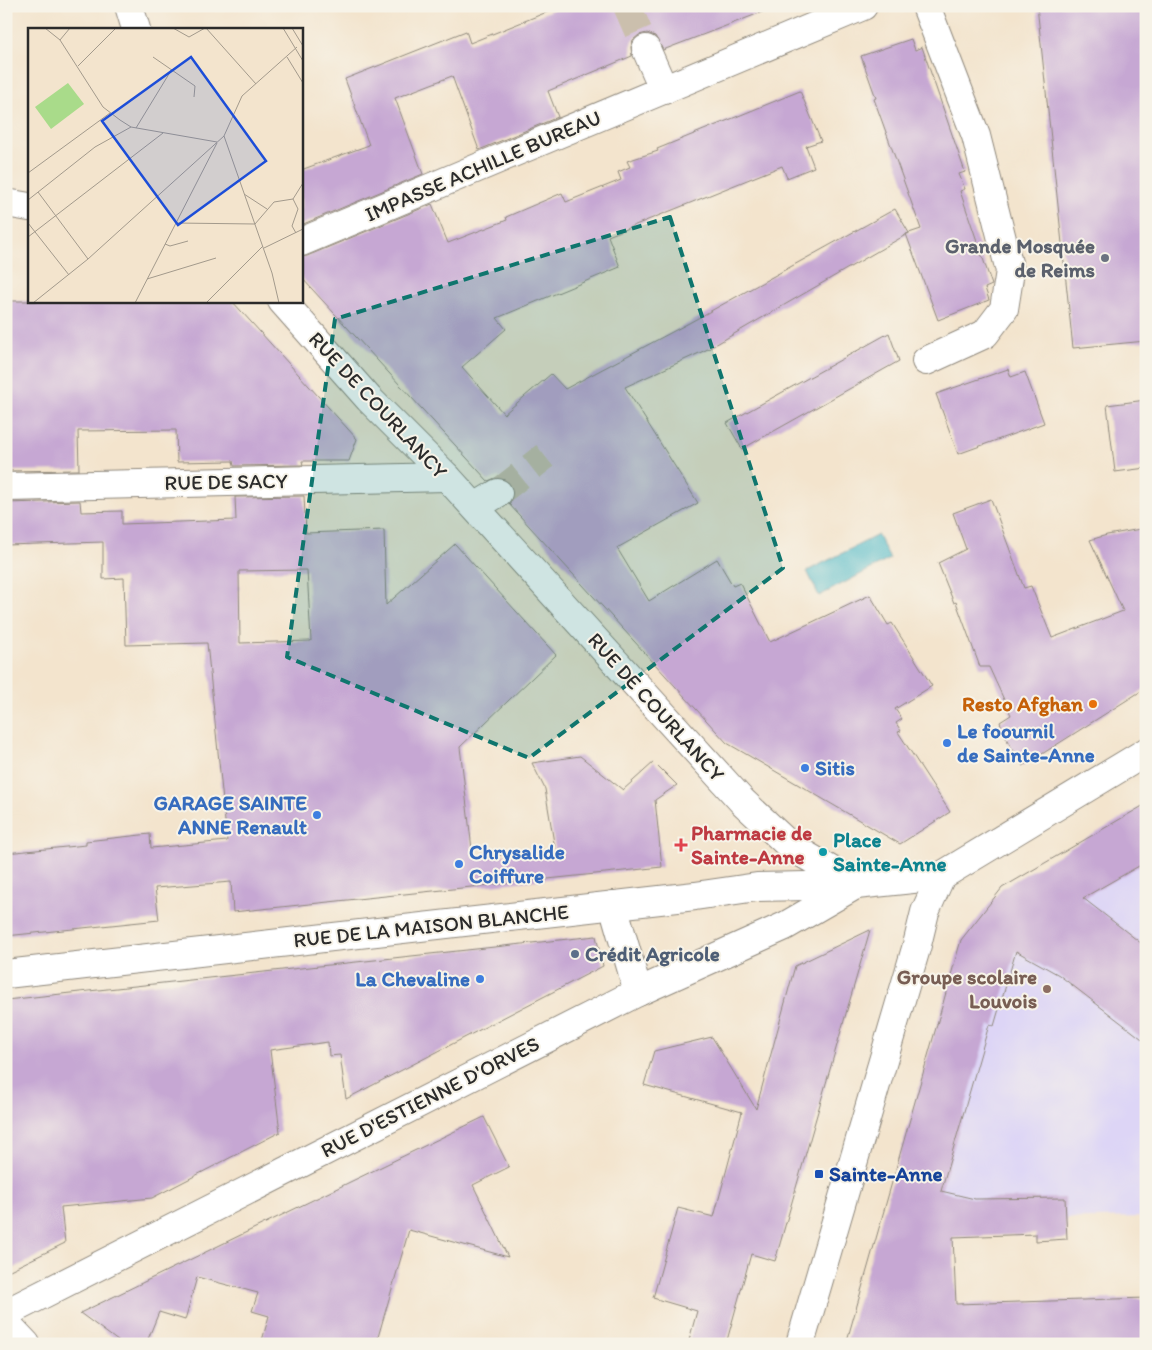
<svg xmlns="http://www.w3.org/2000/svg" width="1152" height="1350" viewBox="0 0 1152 1350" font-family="Itim,sans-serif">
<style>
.built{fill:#ddd5f6}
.water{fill:#4ab7c6;stroke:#3a7178}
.building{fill:#c6a7d3;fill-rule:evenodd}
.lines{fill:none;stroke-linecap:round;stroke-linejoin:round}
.minor-tunnel{stroke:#cbbfad;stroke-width:28;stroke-dasharray:28 14;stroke-linecap:butt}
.minor-casing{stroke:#8f887c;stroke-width:30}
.minor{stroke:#fff;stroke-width:28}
.marked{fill:#0f766e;fill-opacity:0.2;stroke:#0f766e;stroke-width:4;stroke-dasharray:10 6;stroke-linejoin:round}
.worship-dot{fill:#6b7280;stroke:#f7f3e8;stroke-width:2}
.food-dot{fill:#e8710a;stroke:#f7f3e8;stroke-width:2}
.shop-dot{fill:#3f7fe0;stroke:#f7f3e8;stroke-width:2}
.health-dot{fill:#e0444e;stroke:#f7f3e8;stroke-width:2}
.culture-dot{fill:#0f9aa8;stroke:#f7f3e8;stroke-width:2}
.service-dot{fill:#5c6f8a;stroke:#f7f3e8;stroke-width:2}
.education-dot{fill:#8d6e63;stroke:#f7f3e8;stroke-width:2}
.transit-dot{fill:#1a4fb4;stroke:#f7f3e8;stroke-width:2}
.labels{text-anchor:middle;stroke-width:4;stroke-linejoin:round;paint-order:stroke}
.street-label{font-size:21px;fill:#2b2b2b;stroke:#f7f3e8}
.worship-label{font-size:21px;font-weight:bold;fill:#5b616d;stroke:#f7f3e8;text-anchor:end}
.food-label{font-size:21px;font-weight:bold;fill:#c56008;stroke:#f7f3e8;text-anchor:end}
.shop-label{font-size:21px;font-weight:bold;fill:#366cbe;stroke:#f7f3e8;text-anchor:start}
.health-label{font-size:21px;font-weight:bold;fill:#be3a42;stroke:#f7f3e8;text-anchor:start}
.culture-label{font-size:21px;font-weight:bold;fill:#0d838f;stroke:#f7f3e8;text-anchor:start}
.service-label{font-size:21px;font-weight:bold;fill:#4e5e75;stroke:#f7f3e8;text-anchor:start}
.education-label{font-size:21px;font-weight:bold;fill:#785e54;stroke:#f7f3e8;text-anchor:end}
.transit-label{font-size:21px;font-weight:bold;fill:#164399;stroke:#f7f3e8;text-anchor:start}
.inset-road{fill:none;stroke:#a39a8c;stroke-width:1}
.view{fill:#1d4ed8;fill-opacity:0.15;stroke:#1d4ed8;stroke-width:2.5}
.inset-edge{fill:none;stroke:#2b2b2b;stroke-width:2.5}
</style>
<rect width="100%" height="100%" fill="#f7f3e8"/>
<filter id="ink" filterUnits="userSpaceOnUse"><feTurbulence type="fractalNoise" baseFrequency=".02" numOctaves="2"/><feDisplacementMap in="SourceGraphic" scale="10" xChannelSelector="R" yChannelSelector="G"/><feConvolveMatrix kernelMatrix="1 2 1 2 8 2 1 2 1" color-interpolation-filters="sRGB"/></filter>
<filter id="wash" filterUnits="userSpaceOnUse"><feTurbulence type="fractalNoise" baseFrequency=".0096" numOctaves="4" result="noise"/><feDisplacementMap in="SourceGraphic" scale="20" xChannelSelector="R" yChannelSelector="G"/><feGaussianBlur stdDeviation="1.12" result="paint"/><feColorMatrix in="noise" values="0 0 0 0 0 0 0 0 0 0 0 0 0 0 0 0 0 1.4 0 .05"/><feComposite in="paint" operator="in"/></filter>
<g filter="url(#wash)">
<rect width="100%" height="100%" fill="#f3e4cd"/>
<!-- built -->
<polygon class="built" points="1146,804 1146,1217 881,1222 1002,888"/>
<!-- water -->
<polygon class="water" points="878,535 890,559 819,596 807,571"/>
<g id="blocks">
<!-- building -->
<g class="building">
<polygon points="562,6 769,6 770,9 663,50 655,36 647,33 639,35 633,40 631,47 632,56 548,91 558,117 479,150 452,76 395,98 423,174 301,225 301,170 369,145 345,79 466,31 470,43"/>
<polygon points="1037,6 1146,6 1146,341 1073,348"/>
<polygon points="911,39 915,50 922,47 965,172 959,174 965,189 960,191 992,285 985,288 989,300 938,320 906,234 921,229 874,99 876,98 861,56"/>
<polygon points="800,91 821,141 806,146 814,167 787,178 782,166 608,236 620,267 497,318 506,329 462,367 504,414 551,374 565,389 689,323 895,209 909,233 708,349 625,387 698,503 617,548 649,601 717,559 733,586 740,583 770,642 870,595 888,625 892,623 932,686 895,709 902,719 896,723 901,731 898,732 950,812 900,844 727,743 509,504 512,500 514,493 511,484 506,480 498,477 488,481 301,277 301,257 307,256 432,204 448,243 507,220 506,217 562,193 566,202 621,180 618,172 630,167 627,161 658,151 657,149"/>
<polygon points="6,301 232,301 357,439 349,461 302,461 303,465 234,466 233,461 177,462 176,430 78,431 79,470 6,471"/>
<polygon points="889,333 899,361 742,449 727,423"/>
<polygon points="1008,369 1011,377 1025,372 1044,423 958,454 936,394"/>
<polygon points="1146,400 1146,468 1115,472 1107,405"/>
<path d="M304,496L306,533L384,530L386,605L455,544L556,655L460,747L473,858L555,849L545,789L532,763L580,756L623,790L654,762L677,785L655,800L662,867L233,912L231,882L155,888L159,920L6,936V853L86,845V841L150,834L151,848L227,841L207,643L126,645L124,578L103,579V542L6,545V503L80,501L81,512L122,511V524L236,520L235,497ZM307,570L311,641L240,643L239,571Z"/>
<polygon points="991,499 1024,588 1031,586 1052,638 1123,611 1090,540 1107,535 1146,528 1146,688 1023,766 1007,740 1000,722 1011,715 989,667 980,667 956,602 954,603 938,563 966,549 953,513"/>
<polygon points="1146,804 1146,862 1083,898 1146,947 1146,1042 1059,975 1016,951 994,1026 989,1025 941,1191 975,1199 1065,1198 1067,1239 1036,1241 1036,1234 953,1237 956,1304 1146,1298 1146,1344 846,1344 961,940 1002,888"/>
<polygon points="870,930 775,1261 751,1254 726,1344 688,1344 697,1311 653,1298 678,1208 714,1217 742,1112 644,1085 654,1051 712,1037 756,1109 795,966"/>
<polygon points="596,936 603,966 346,1099 340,1055 329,1056 328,1042 270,1050 280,1132 152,1198 61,1207 65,1243 6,1272 6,1000"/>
<polygon points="484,1117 509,1167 473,1185 508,1257 409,1230 376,1344 261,1344 269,1316 252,1311 258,1293 197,1277 185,1320 159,1312 146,1344 122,1344 80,1313"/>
</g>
</g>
</g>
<g filter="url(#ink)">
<use href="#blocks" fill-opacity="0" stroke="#8f887c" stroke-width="1"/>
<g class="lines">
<!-- minor-tunnel -->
<g class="minor-tunnel">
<polyline points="627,6 646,49"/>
<polyline points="498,493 545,456"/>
</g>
<defs>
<g id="minor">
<polyline points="129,6 136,29"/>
<polyline points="646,49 664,90"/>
<polyline points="6,203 29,207"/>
<polyline points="301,242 863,6"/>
<polyline points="282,301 369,399 447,477 742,801 790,846 856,885"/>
<polyline points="926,361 985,334 1004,309 1010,271 976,136 926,6"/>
<polyline points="6,487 447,477"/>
<polyline points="475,507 498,493"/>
<polyline points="613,905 638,992"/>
<polyline points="6,974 695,896 757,887 856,885 941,876 1146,752"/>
<polyline points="6,1313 638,992 785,926 854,886"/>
<polyline points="6,1323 26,1344"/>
<polyline points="800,1344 917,945 925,912 941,876"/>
</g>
</defs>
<!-- minor casing -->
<use href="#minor" class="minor-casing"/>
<!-- minor -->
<use href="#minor" class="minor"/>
</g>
</g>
<!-- marked area -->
<path class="marked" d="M670,217L783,568L529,758L287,657L335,319Z"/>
<!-- markers -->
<circle class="worship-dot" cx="1105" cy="258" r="5"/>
<circle class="food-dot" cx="1093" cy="704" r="5"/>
<g class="shop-dot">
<circle cx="947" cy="743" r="5"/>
<circle cx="805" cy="768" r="5"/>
<circle cx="317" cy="815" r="5"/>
<circle cx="459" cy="864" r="5"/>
<circle cx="480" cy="979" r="5"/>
</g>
<path class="health-dot" d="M678.5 837.5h5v5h5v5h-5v5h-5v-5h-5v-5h5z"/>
<circle class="culture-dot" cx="823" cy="852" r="5"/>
<circle class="service-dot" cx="575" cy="954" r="5"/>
<circle class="education-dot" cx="1047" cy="989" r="5"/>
<rect class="transit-dot" x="814" y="1169" width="10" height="10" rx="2.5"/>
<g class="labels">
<!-- street labels -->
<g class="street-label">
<text transform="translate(483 166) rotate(-23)" y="7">IMPASSE ACHILLE BUREAU</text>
<text transform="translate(378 405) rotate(47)" y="7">RUE DE COURLANCY</text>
<text transform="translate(226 482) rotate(-1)" y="7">RUE DE SACY</text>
<text transform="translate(656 707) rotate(48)" y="7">RUE DE COURLANCY</text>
<text transform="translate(431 926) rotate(-6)" y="7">RUE DE LA MAISON BLANCHE</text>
<text transform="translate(430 1097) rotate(-27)" y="7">RUE D'ESTIENNE D'ORVES</text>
</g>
<!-- worship labels -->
<g class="worship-label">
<text x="1095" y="253">Grande Mosquée<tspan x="1095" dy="24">de Reims</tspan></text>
</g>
<!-- food labels -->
<g class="food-label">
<text x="1083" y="711">Resto Afghan</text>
</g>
<!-- shop labels -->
<g class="shop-label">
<text x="957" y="738">Le foournil<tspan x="957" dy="24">de Sainte-Anne</tspan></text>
<text x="815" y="775">Sitis</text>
<text x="307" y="810" text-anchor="end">GARAGE SAINTE<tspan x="307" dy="24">ANNE Renault</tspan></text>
<text x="469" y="859">Chrysalide<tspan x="469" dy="24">Coiffure</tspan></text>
<text x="470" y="986" text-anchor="end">La Chevaline</text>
</g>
<!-- health labels -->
<g class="health-label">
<text x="691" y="840">Pharmacie de<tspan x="691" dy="24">Sainte-Anne</tspan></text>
</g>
<!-- culture labels -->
<g class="culture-label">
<text x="833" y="847">Place<tspan x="833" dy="24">Sainte-Anne</tspan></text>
</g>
<!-- service labels -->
<g class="service-label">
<text x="585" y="961">Crédit Agricole</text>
</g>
<!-- education labels -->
<g class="education-label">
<text x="1037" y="984">Groupe scolaire<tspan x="1037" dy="24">Louvois</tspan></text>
</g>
<!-- transit labels -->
<g class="transit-label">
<text x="829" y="1181">Sainte-Anne</text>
</g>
</g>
<!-- overview -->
<g transform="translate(28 28)">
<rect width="275" height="275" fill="#f3e4cd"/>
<path d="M40,55L56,76L23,101L7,79Z" fill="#a9db8a"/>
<path class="inset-road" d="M17,0L32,12L75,79L92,92L103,99L189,114M145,0L161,9L177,0M178,0L228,56M255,0L275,33M264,0L275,18M32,12L42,0M125,29L167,58L166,69M259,29L275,55M50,38L88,0M108,100L144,41M196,108L244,245L251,275M0,145L82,85M10,164L60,231M216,166L239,181M265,171L270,181L264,198L268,205M265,171L275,155M0,172L67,119L103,99M0,195L41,247M148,195L227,196L246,174L265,171M0,209L135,105M137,216L142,218L160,213M236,220L275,201M119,251L188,230M5,275L60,231L196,108L214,68L269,19M107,275L189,115M178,275L235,218"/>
<path class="view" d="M163,29L238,133L150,197L74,93Z"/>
<rect width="275" height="275" class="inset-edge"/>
</g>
<!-- margin -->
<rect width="1152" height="1350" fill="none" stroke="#f7f3e8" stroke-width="25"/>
</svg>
